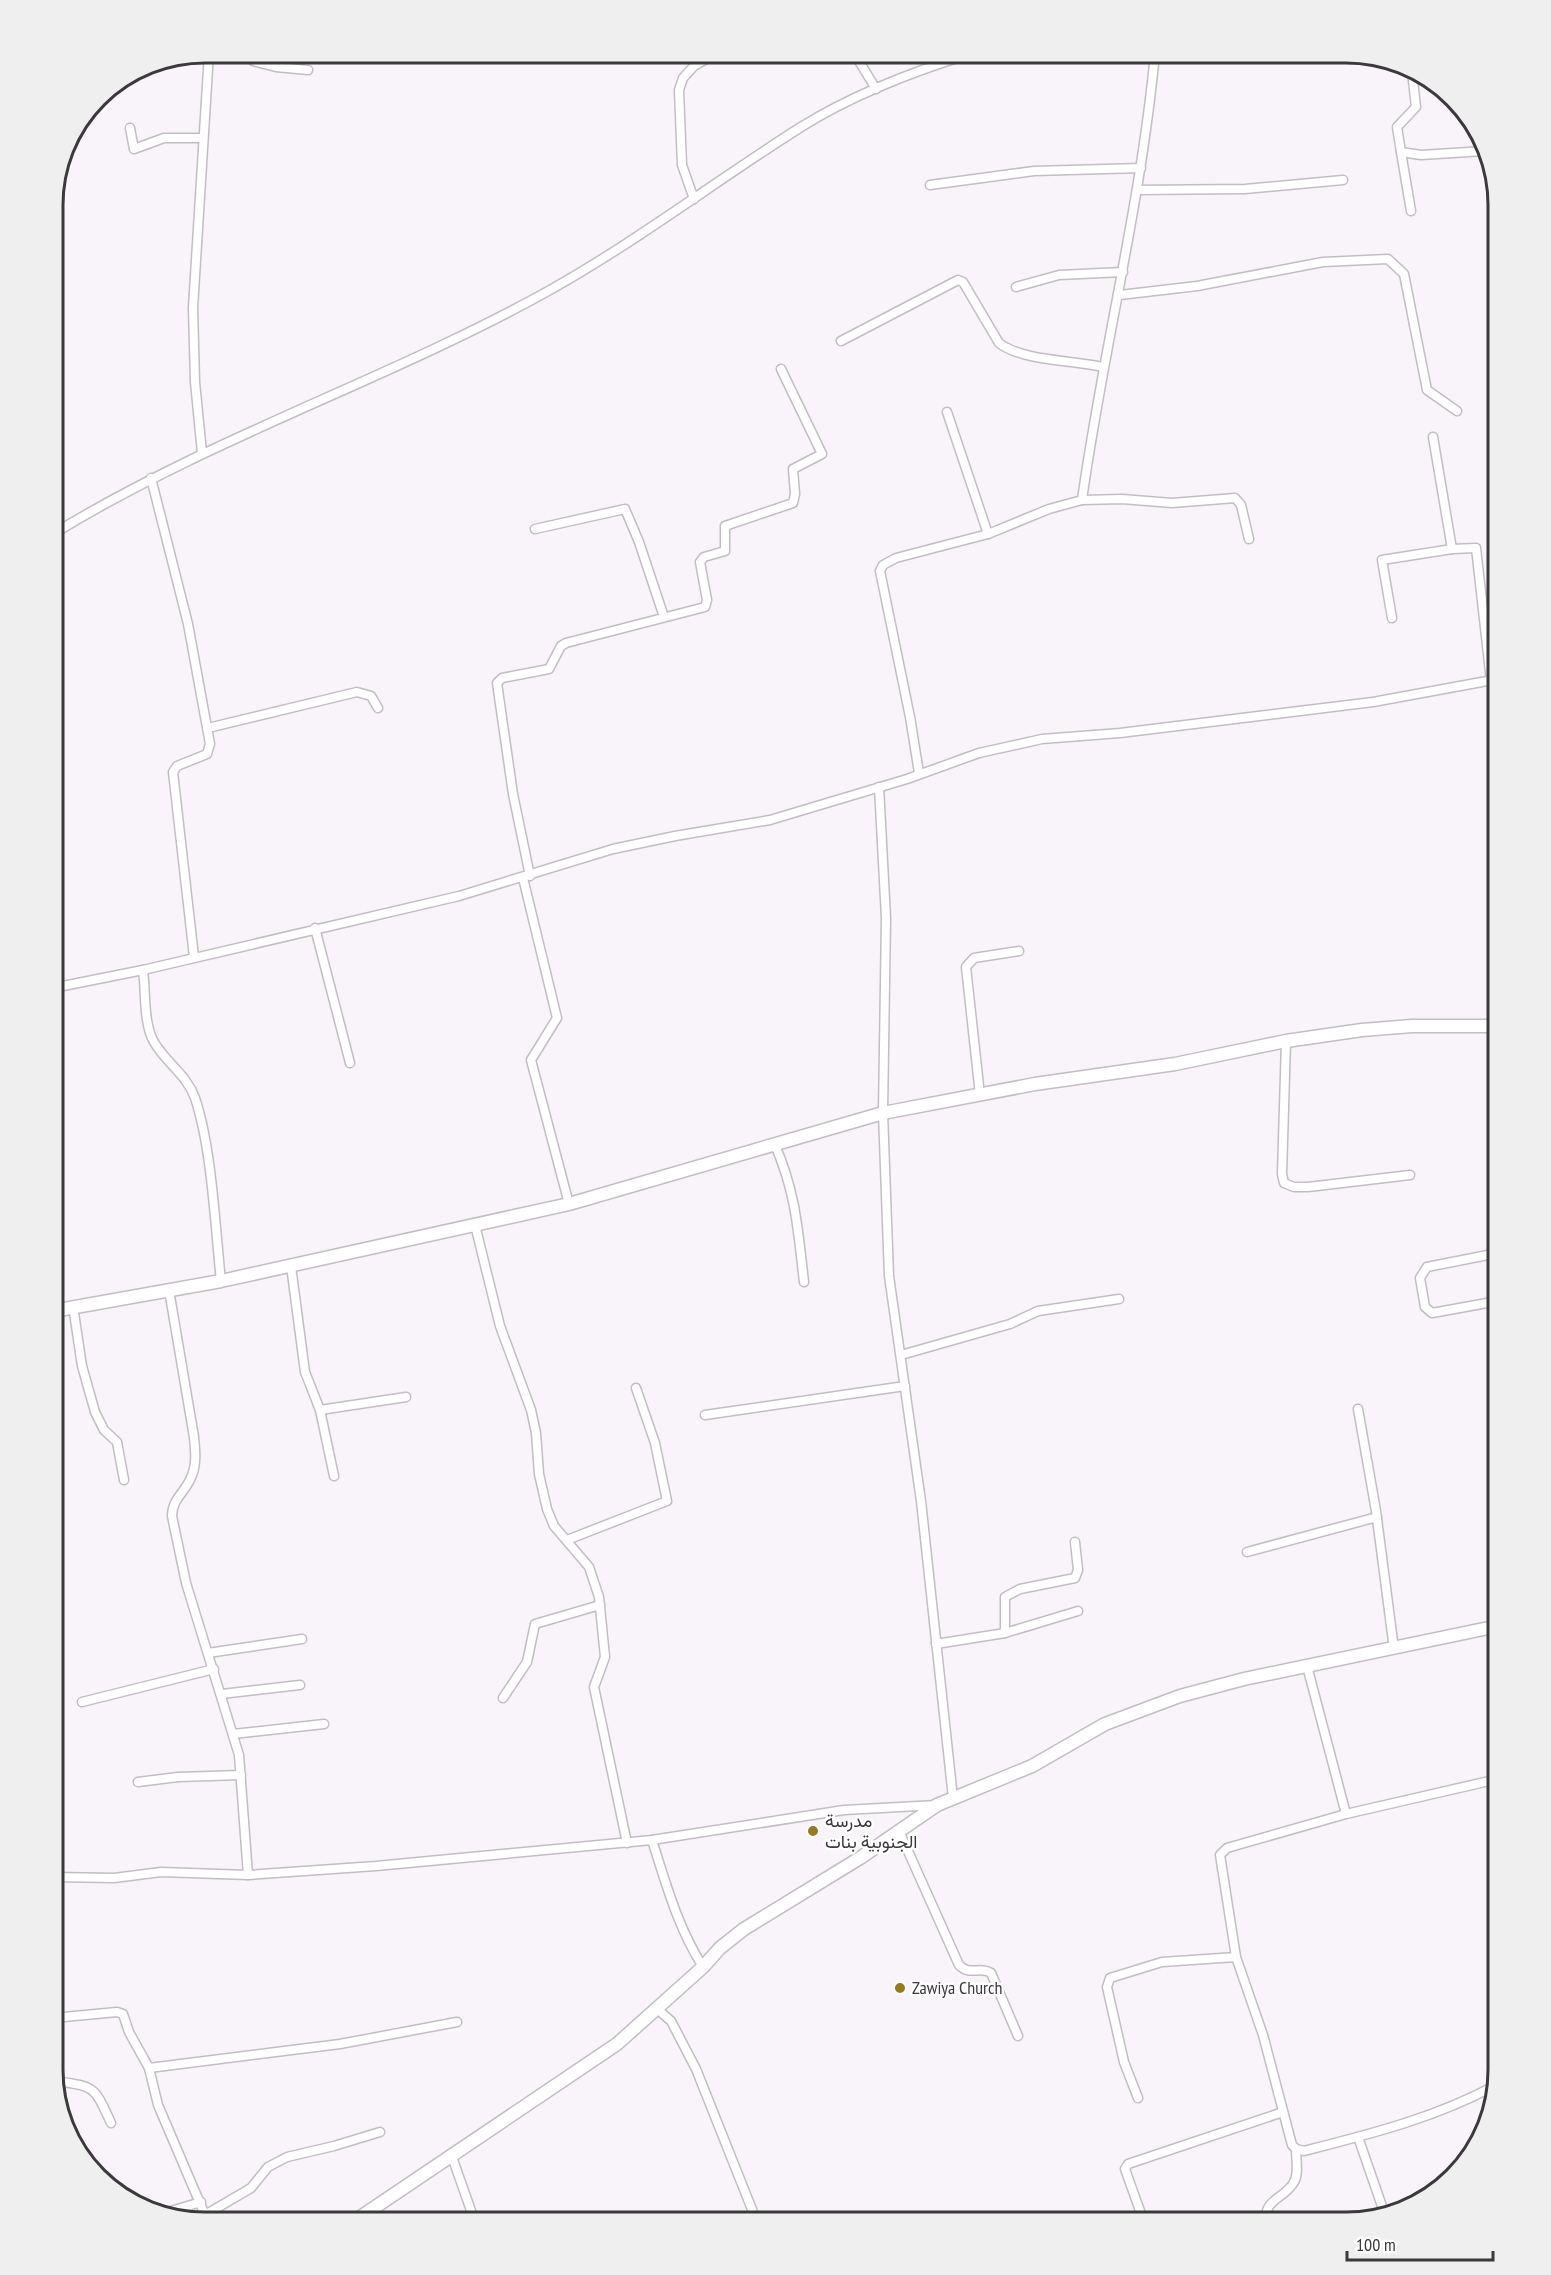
<svg xmlns="http://www.w3.org/2000/svg" width="1551" height="2275" viewBox="0 0 1551 2275" font-family="'PT Sans Narrow',Vazirmatn,sans-serif">
<style>
.lines{fill:none;stroke-linecap:round;stroke-linejoin:round}
.street-casing{stroke:#c2bec3;stroke-width:11}
.secondary-casing{stroke:#c2bec3;stroke-width:15}
.street{stroke:#fff;stroke-width:8}
.secondary{stroke:#fff;stroke-width:12}
.poi-dot{fill:#967b23;stroke:#fff;stroke-width:2}
.labels{text-anchor:middle;stroke-width:5;stroke-linejoin:round;paint-order:stroke}
.poi-label{font-size:18px;fill:#3b393b;stroke:#fff;text-anchor:start}
.rim{fill:none;stroke:#3b393b;stroke-width:3}
</style>
<rect width="100%" height="100%" fill="#f8f4f9"/>
<g class="lines">
<defs>
<g id="street">
<polyline points="253,53 253,61 276,67 308,70"/>
<polyline points="854,53 876,89"/>
<polyline points="209,54 253,53"/>
<polyline points="1412,72 1416,107 1397,127 1401,152 1421,155 1484,151"/>
<polyline points="130,128 134,149 164,138 202,138"/>
<polyline points="1401,152 1411,211"/>
<polyline points="930,185 1034,171 1141,168"/>
<polyline points="1138,190 1245,189 1343,180"/>
<polyline points="694,199 682,165 679,90 683,78 694,66 717,53"/>
<polyline points="1016,287 1059,275 1123,272"/>
<polyline points="1120,295 1197,286 1323,262 1388,259 1404,274 1427,390 1457,411"/>
<path d="M841,341L958,280L963,282L999,343C1022,361 1073,360 1103,367"/>
<polyline points="947,412 988,534"/>
<polyline points="1433,437 1452,549 1476,548 1491,681"/>
<polyline points="202,453 195,382 193,308 209,53"/>
<polyline points="151,478 188,624 210,744 207,754 177,766 173,772 194,957"/>
<polyline points="1082,500 1122,499 1172,503 1235,498 1241,505 1249,539"/>
<polyline points="535,529 625,509 639,542 664,617"/>
<path d="M53,534C208,439 382,382 541,295C632,245 714,182 801,127C854,94 914,71 973,53"/>
<polyline points="1392,618 1382,560 1452,549"/>
<polyline points="208,728 357,692 371,696 378,708"/>
<path d="M919,773L910,717L880,571L883,565L896,558L988,534L1049,509L1082,500C1103,350 1141,204 1155,53"/>
<polyline points="879,787 886,918 883,1113 889,1276 921,1501 953,1798"/>
<polyline points="530,876 513,794 497,683 502,678 549,669 561,646 566,643 705,607 707,600 700,562 704,557 725,551 725,526 793,503 795,494 793,469 822,454 781,369"/>
<polyline points="523,878 557,1018 531,1060 569,1204"/>
<polyline points="315,928 350,1063"/>
<path d="M143,970C146,991 143,1023 154,1042C166,1063 187,1075 195,1098C212,1149 215,1226 221,1281"/>
<polyline points="53,988 143,970 459,896 613,849 675,836 770,820 907,779 979,753 1042,739 1120,733 1373,702 1498,679"/>
<polyline points="1286,1041 1282,1174 1284,1183 1294,1187 1308,1187 1410,1175"/>
<polyline points="980,1095 966,967 974,958 1019,951"/>
<path d="M775,1145C796,1193 798,1231 804,1282"/>
<polyline points="475,1225 500,1326 531,1410 536,1433 539,1474 547,1509 554,1526 589,1567 599,1597 605,1657 594,1687 627,1843"/>
<polyline points="291,1266 305,1372 320,1410 334,1476"/>
<path d="M169,1290L194,1437C195,1449 197,1463 192,1475C187,1491 172,1498 172,1516L186,1583L239,1755L248,1875"/>
<polyline points="1498,1301 1432,1313 1425,1307 1420,1278 1427,1267 1498,1253"/>
<polyline points="73,1306 82,1366 95,1412 104,1430 117,1442 124,1480"/>
<polyline points="901,1355 1010,1324 1038,1311 1119,1299"/>
<polyline points="1358,1409 1376,1511 1394,1649"/>
<polyline points="320,1410 406,1397"/>
<polyline points="705,1415 905,1386"/>
<polyline points="567,1540 667,1501 655,1443 636,1388"/>
<polyline points="1247,1552 1377,1517"/>
<polyline points="1005,1633 1005,1597 1020,1589 1075,1578 1078,1570 1075,1542"/>
<polyline points="936,1644 1005,1633 1078,1611"/>
<polyline points="208,1653 302,1639"/>
<polyline points="1307,1666 1346,1814"/>
<polyline points="222,1694 300,1685"/>
<polyline points="503,1698 527,1662 535,1624 600,1605"/>
<polyline points="82,1702 214,1669"/>
<polyline points="233,1734 324,1724"/>
<polyline points="138,1782 178,1777 241,1775"/>
<path d="M899,1831L959,1965C969,1976 980,1966 991,1973L1018,2036"/>
<path d="M652,1840C666,1884 678,1928 703,1967"/>
<polyline points="53,1877 114,1878 161,1872 248,1875 376,1866 652,1840 844,1810 937,1805"/>
<polyline points="657,2009 671,2021 696,2069 757,2222"/>
<polyline points="53,2018 117,2012 123,2014 129,2032 149,2068 158,2105 208,2222"/>
<polyline points="149,2068 340,2044 457,2022"/>
<path d="M56,2081C96,2087 94,2086 111,2123"/>
<polyline points="1138,2098 1124,2062 1107,1987 1110,1978 1162,1962 1236,1957"/>
<polyline points="1358,2137 1384,2212"/>
<path d="M1296,2149L1304,2151C1370,2134 1435,2118 1494,2086"/>
<polyline points="451,2154 475,2222"/>
<polyline points="164,2213 201,2202"/>
<polyline points="205,2215 251,2188 268,2167 287,2157 334,2146 380,2132"/>
<polyline points="1144,2222 1125,2169 1128,2164 1283,2112"/>
<path d="M1267,2222C1262,2199 1285,2199 1294,2182C1299,2174 1296,2159 1296,2149L1292,2145L1263,2035L1236,1957L1220,1855L1227,1848L1346,1814L1498,1779"/>
</g>
<g id="secondary">
<polyline points="53,1311 221,1281 569,1204 883,1113 1035,1084 1175,1064 1286,1041 1362,1030 1412,1026 1498,1026"/>
<polyline points="353,2222 617,2044 703,1967 720,1948 744,1929 860,1858 937,1805 1032,1766 1105,1724 1180,1696 1244,1679 1498,1626"/>
</g>
</defs>
<!-- street casing -->
<use href="#street" class="street-casing"/>
<!-- secondary casing -->
<use href="#secondary" class="secondary-casing"/>
<!-- street -->
<use href="#street" class="street"/>
<!-- secondary -->
<use href="#secondary" class="secondary"/>
</g>
<!-- markers -->
<g class="poi-dot">
<circle cx="813" cy="1831" r="6"/>
<circle cx="900" cy="1988" r="6"/>
</g>
<g class="labels">
<!-- poi labels -->
<g class="poi-label">
<text x="825" y="1827">مدرسة<tspan x="825" dy="21">الجنوبية بنات</tspan></text>
<text x="912" y="1994">Zawiya Church</text>
</g>
</g>
<!-- crop -->
<path d="M0 0H1551V2275H0ZM205 63H1346A142 142 0 0 1 1488 205V2070A142 142 0 0 1 1346 2212H205A142 142 0 0 1 63 2070V205A142 142 0 0 1 205 63Z" fill="#efefef" fill-rule="evenodd"/>
<path class="rim" d="M205 63H1346A142 142 0 0 1 1488 205V2070A142 142 0 0 1 1346 2212H205A142 142 0 0 1 63 2070V205A142 142 0 0 1 205 63Z"/>
<!-- scale -->
<path d="M1347 2251v9h146v-9" fill="none" stroke="#3b393b" stroke-width="3"/>
<text x="1356" y="2251" font-size="18" fill="#3b393b" stroke="#ffffff" stroke-width="4.5" paint-order="stroke">100 m</text>
</svg>
